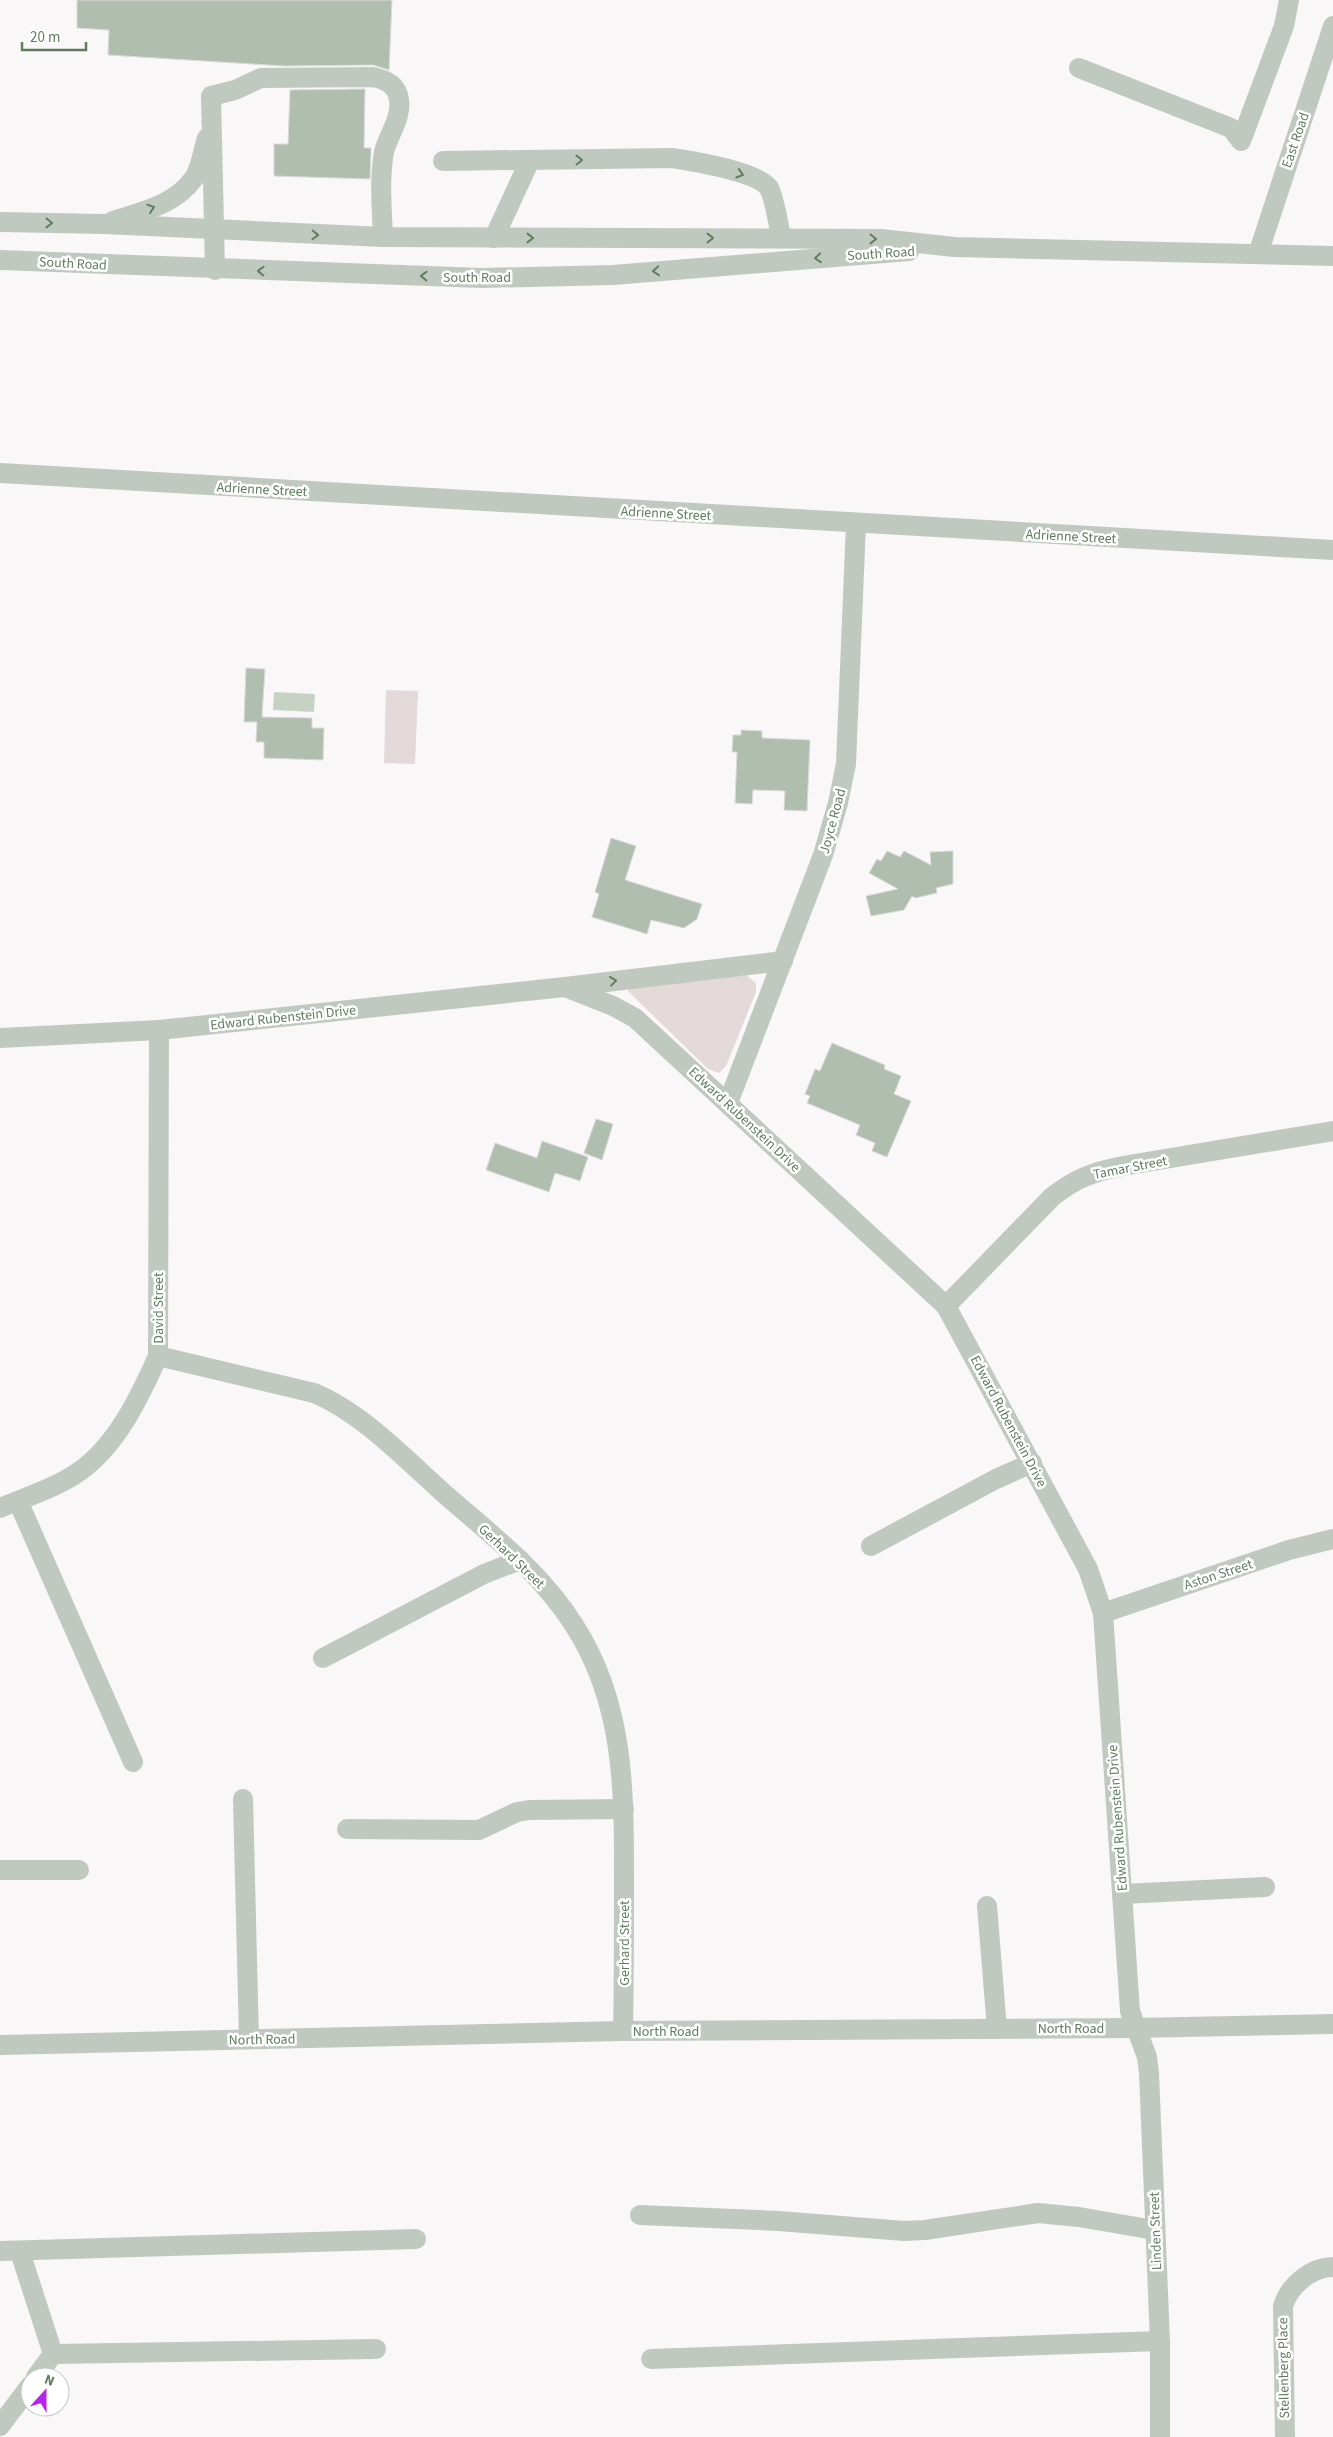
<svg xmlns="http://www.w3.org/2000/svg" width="1333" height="2437" viewBox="0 0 1333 2437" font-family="'Source Sans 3',sans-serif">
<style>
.green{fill:#e2d9d8}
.water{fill:#c6d2c4}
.building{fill:#b0beaf;stroke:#dbd9da}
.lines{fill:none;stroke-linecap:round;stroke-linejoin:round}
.minor{stroke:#c0c9c0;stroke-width:20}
.oneway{stroke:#607e5e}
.labels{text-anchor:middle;stroke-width:5;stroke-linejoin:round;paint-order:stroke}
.street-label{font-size:14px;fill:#607e5e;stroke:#fff}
</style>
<rect width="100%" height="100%" fill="#f9f7f8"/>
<!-- green -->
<g class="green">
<polygon points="386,690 418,691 415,764 384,763"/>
<polygon points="746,975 756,983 756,992 726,1066 719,1073 708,1069 628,991 629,987"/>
</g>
<!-- water -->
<polygon class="water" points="274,692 315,694 314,712 273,710"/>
<!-- building -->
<g class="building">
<polygon points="77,0 392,0 389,70 373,65 284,66 108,55 109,30 77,28"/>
<polygon points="365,89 364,148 371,148 370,179 274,176 274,144 288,144 290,90"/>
<polygon points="246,668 265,669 262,717 312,718 312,728 324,728 323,760 264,758 264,742 256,742 257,722 244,722"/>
<polygon points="741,730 762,731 762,738 810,740 807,811 784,810 785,791 753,790 752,804 735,803 737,752 732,752 733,735 741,735"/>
<polygon points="611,838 636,846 625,880 702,904 697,919 684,928 651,920 647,934 592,917 599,894 595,892"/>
<polygon points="887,851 900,857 904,851 931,865 930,852 953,851 953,884 936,888 937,893 915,898 912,896 904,910 871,916 866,896 898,889 869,873 877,859 881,861"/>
<polygon points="832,1043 885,1065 884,1069 901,1076 894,1094 911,1101 887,1157 872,1151 875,1143 856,1135 860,1125 807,1103 810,1096 805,1094 815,1069 820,1071"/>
<polygon points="596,1119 613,1124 602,1160 584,1153"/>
<polygon points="542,1141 588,1157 580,1181 555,1173 549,1192 486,1170 495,1143 537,1158"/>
</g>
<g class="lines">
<!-- minor -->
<g class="minor">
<polyline points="1079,68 1231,128 1241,141 1284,26 1289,0"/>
<path d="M443,161L672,158C692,161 758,172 769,188C774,198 779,226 781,238"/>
<path d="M113,221C143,211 175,205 194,178C201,168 203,150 207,138"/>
<polyline points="0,222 104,224 383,237 881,239 954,247 1333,256"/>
<polyline points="494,238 530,160"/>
<polyline points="1258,254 1333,26"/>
<polyline points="0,260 482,278 613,275 909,251"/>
<path d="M215,270L211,96L235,90L261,78L373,77C387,80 397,85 399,100C402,118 388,135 384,152C379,180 382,210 383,237"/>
<polyline points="0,473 1333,550"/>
<polyline points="565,987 613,1006 635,1018 946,1306 1088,1569 1103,1613 1130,2011 1147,2057 1149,2073 1160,2341 1160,2437"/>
<polyline points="0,1038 159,1030 565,987 783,961"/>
<polyline points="728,1103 823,855 838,803 846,764 856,524"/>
<path d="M946,1306L1052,1197C1076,1178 1093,1172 1123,1166L1333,1131"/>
<path d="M158,1356L314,1393C363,1413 408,1462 448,1497C493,1536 541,1573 574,1625C625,1704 624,1791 624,1881C624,1931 624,1981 623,2031"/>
<polyline points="18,1501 133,1762"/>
<path d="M0,1508C26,1497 56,1488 80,1471C117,1445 140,1396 158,1356L159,1030"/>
<polyline points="871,1546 996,1479 1032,1463"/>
<polyline points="1103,1613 1289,1550 1333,1539"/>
<polyline points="323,1658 484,1574 520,1560"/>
<polyline points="243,1799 249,2039"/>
<polyline points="347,1829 479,1830 517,1812 529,1810 624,1809"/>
<polyline points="0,1870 79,1870"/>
<polyline points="1122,1894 1265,1887"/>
<polyline points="987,1906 997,2029"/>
<polyline points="0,2045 623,2031 1135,2028 1333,2024"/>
<polyline points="640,2215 779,2221 904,2231 925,2230 1038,2213 1079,2217 1154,2230"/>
<polyline points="0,2251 416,2239"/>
<polyline points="20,2252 53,2354"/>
<polyline points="53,2354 376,2349"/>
<polyline points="651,2359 1160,2341"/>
<polyline points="36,2377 53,2354"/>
<polyline points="0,2426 30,2386"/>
<path d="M1285,2437L1283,2306C1289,2286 1311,2267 1333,2267"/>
</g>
</g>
<!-- one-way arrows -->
<defs><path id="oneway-chevron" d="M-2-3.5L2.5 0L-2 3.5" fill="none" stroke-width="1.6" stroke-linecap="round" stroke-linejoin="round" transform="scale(1.25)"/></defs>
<g class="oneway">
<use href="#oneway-chevron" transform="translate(579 160) rotate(-1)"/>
<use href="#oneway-chevron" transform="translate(740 174) rotate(16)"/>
<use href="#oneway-chevron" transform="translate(151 208) rotate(-19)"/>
<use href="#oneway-chevron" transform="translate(49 223) rotate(1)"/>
<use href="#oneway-chevron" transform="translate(315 235) rotate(2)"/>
<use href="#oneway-chevron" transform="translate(530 238)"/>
<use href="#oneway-chevron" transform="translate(710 238)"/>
<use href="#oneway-chevron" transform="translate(873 239) rotate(1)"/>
<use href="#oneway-chevron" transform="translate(818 258) rotate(176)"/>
<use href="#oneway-chevron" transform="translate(261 271) rotate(-178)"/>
<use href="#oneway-chevron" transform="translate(656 271) rotate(175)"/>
<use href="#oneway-chevron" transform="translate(424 276) rotate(-178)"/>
<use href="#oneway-chevron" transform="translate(613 981) rotate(-7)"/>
</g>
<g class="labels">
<!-- street labels -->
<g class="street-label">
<text transform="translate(1295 140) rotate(-71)" y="5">East Road</text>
<text transform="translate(881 253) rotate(-4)" y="5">South Road</text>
<text transform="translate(73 263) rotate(3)" y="5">South Road</text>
<text x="477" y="282">South Road</text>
<text transform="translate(262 489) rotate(3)" y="5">Adrienne Street</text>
<text transform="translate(666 513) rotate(3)" y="5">Adrienne Street</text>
<text transform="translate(1071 536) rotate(3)" y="5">Adrienne Street</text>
<text transform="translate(832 821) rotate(-75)" y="5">Joyce Road</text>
<text transform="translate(283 1017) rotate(-6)" y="5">Edward Rubenstein Drive</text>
<text transform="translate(745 1119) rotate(43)" y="5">Edward Rubenstein Drive</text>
<text transform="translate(1130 1167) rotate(-11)" y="5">Tamar Street</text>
<text transform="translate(158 1308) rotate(-90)" y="5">David Street</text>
<text transform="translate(1009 1421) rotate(62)" y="5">Edward Rubenstein Drive</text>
<text transform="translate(512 1556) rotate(44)" y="5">Gerhard Street</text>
<text transform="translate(1218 1574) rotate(-18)" y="5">Aston Street</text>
<text transform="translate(1117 1818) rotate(-94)" y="5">Edward Rubenstein Drive</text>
<text transform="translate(624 1943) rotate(-90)" y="5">Gerhard Street</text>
<text x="1071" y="2033">North Road</text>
<text x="666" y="2036">North Road</text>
<text transform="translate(262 2039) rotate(-1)" y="5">North Road</text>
<text transform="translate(1155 2231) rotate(-92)" y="5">Linden Street</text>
<text transform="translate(1283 2368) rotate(-91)" y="5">Stellenberg Place</text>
</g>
</g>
<!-- north arrow -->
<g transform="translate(45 2392) rotate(21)"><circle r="24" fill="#ffffff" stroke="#bfcbbf"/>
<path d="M0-4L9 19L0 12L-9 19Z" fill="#b823ed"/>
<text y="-8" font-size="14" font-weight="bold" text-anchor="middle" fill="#607e5e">N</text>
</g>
<!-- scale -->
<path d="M22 42v8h64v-8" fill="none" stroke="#607e5e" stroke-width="2.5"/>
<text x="30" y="42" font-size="15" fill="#607e5e" stroke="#ffffff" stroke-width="4" paint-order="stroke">20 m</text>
</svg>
